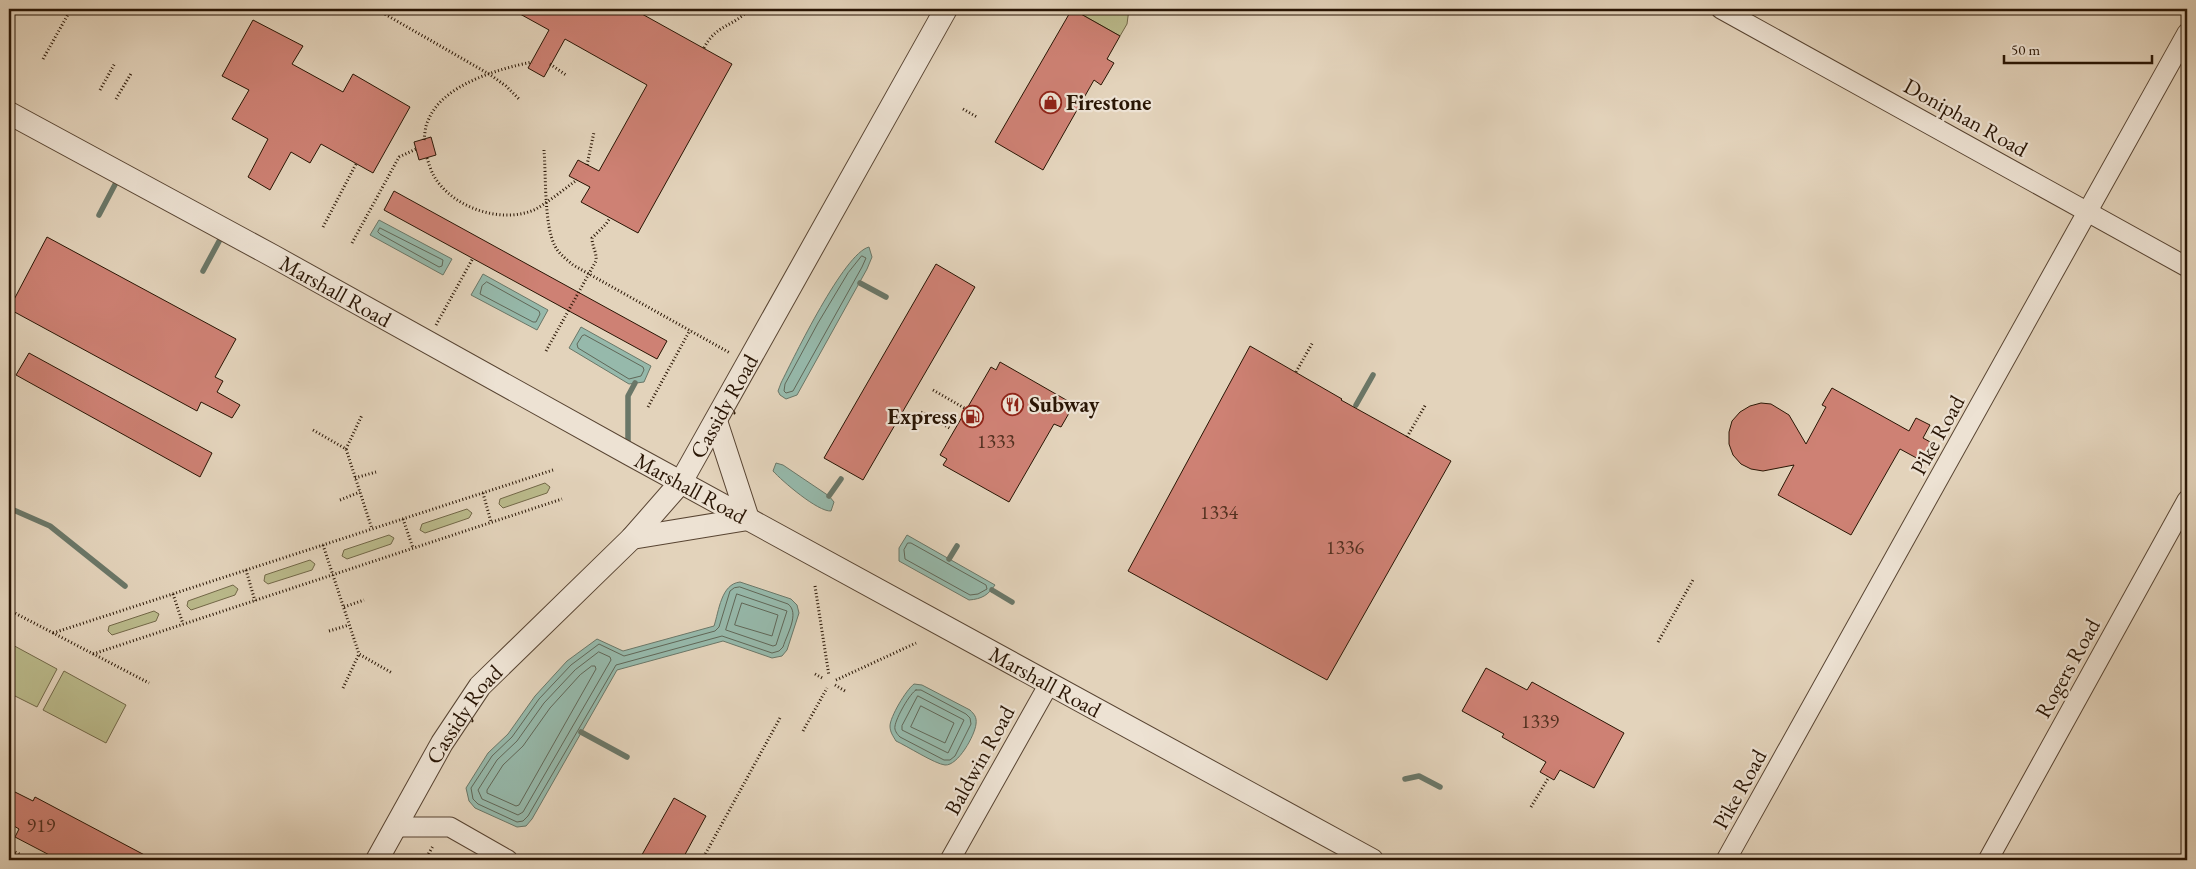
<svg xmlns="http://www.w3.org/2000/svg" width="2196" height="869" viewBox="0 0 2196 869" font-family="'EB Garamond',serif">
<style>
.green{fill:#baba8b;stroke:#726848}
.water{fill:#96b9ab;stroke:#6a7768}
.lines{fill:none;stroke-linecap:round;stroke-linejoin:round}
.shore{stroke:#606758;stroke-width:1}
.stream{stroke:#6a7768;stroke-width:5.5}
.building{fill:#ce8174;stroke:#291504}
.minor-casing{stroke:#584432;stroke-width:21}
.tertiary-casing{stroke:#584432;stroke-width:24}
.path{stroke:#291504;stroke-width:3;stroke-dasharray:1 2.5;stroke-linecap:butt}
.minor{stroke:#ede2d3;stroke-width:19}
.tertiary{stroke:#ede2d3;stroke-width:22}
.labels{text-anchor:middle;stroke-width:4.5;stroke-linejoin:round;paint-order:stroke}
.number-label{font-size:20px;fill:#523020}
.poi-label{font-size:22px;font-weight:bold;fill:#291504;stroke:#ede2d3;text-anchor:start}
.street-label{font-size:22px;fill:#291504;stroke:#ede2d3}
</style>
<rect width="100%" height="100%" fill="#e3d3bb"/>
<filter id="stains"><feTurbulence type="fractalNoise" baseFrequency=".004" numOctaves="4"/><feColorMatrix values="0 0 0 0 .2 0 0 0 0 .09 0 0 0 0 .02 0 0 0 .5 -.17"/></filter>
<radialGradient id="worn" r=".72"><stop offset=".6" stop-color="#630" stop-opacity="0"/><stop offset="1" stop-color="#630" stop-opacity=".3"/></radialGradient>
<!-- green -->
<g class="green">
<polygon points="1072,9 1129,9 1127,24 1120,36"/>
<polygon points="545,483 550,487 547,493 503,508 499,504 500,499"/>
<polygon points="467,509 472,513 469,518 425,533 420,530 422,524"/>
<polygon points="389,535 394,538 391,544 347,559 342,556 344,550"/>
<polygon points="310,560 315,564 312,570 268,584 264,581 265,575"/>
<polygon points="233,585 238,589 235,595 191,610 187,606 188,601"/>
<polygon points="154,611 159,614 156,621 112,635 108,631 109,626"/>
<polygon points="9,643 57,669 37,707 9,693"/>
<polygon points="64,671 126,705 106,743 43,710"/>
</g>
<!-- water -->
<g class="water">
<polygon points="379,220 452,259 443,275 370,235"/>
<path d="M869,247L872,257L867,269L797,395L786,399L780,395L778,391L781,383C794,357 844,253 869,247Z"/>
<polygon points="483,274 548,310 537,330 471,295"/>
<polygon points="581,327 651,366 644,382 629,384 569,348"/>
<path d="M776,463L783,465L829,496L834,502L831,511C818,512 782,481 773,471Z"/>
<path d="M907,535L995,585C988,595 982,599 969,600L899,561V548Z"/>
<path d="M740,582L791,599L797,605L799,613L787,650L782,656L772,658L723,641L617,670L532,819L526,826L517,827L475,808L469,801L466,788L488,753L508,734L535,696L567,661L597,639L623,651L714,626C719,611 721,584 740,582Z"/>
<path d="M914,684L922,685L970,710C974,714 977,717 976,724C975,735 958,766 945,765C935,764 907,746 896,741C893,736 890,732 890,726C890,717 906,690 914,684Z"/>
</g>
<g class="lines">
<!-- shore -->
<g class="shore">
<polygon points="380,228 443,260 442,266 439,267 380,234 378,232"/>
<polygon points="862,256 866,258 862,267 793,391 786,393 784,391 785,384 818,323 848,273"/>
<polygon points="487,282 539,311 540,314 536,322 533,322 480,294 482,286"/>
<polygon points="585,335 643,367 644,370 641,376 629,379 578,348 577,344 582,336"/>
<polygon points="908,543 911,543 986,585 987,589 978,594 970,595 905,559 904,550"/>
<path d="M740,587L788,604C800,613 787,634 783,647L779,651L772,653L722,636L616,665L528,816L523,821L517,822L478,804L473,799L471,788L492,756L512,737L539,699L571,665L599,644L624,656L715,631L719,627L730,591L734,588Z"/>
<polygon points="737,594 787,611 776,645 773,646 726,630"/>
<polygon points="742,603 778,615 772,636 735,625"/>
<polygon points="599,652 610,657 611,660 523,812 518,815 482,799 478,790 497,760 517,741 544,703 575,670"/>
<polygon points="592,666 595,666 596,669 519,805 516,806 487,793 487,790 503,765 523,746 550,708 580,675"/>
<path d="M916,690H921L966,714L970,718L971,724L955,756L950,760H944L900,737C897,734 894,730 895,726C896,718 910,693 916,690Z"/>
<polygon points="918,696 964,720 948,753 902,730 902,726"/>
<polygon points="921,706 954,723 945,743 911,727"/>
</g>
<!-- stream -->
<g class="stream">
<polyline points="99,215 119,177"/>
<polyline points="203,271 223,234"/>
<polyline points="860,283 886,297"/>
<polyline points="1356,405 1373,375"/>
<polyline points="628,446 628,396 635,383"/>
<polyline points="829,496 841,479"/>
<polyline points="9,508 50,526 125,586"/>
<polyline points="949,559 957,546"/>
<polyline points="992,590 1012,602"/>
<polyline points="581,732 627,757"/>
<polyline points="1405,779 1419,776 1440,787"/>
</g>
</g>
<!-- building -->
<g class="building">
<polygon points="511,9 633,9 732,64 638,233 581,202 590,187 569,176 578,160 599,171 647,85 565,39 544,77 528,68 549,30"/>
<polygon points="1072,9 1120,36 1107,59 1114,63 1101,85 1094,80 1043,170 995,142"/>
<polygon points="253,20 303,46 292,64 343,92 353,74 410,107 373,173 321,144 310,163 291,152 270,190 248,177 268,139 232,119 249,90 222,76"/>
<polygon points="431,137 436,155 419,160 414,142"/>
<polygon points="394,191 667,341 657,359 384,210"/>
<polygon points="47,237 236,339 215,377 223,381 217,392 240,405 232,418 201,402 197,411 9,309"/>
<polygon points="936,264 975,287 863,480 824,458"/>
<polygon points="1250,346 1342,399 1341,400 1451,461 1327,680 1128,571"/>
<polygon points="29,353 212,453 200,477 16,375"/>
<polygon points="1000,362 1068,401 1066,404 1072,408 1061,427 1054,424 1009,502 943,465 947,459 940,455 991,367 996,370"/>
<polygon points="1832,388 1909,431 1916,418 1930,425 1923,438 1932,443 1922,461 1900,449 1851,535 1778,495 1794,465 1763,471 1751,469 1741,464 1733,455 1729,444 1729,432 1732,421 1740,412 1750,406 1761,403 1771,404 1789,415 1806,444 1826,407 1822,405"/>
<polygon points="1486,668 1527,690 1532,682 1624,733 1594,788 1560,770 1554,780 1540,772 1546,762 1502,737 1504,734 1462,711"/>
<polygon points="15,792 33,801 35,797 154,860 59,860 15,837 19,829 9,823 9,803"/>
<polygon points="674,798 706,816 682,860 639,860"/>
</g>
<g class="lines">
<defs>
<g id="minor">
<polyline points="1721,9 2187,267"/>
<polyline points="396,827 450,827 508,860"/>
<polyline points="950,860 1049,684"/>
<polyline points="1726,860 2187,33"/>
<polyline points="1988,860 2187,500"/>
</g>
<g id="tertiary">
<path id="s1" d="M9,113L273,256L631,455L1372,860"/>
<polyline points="716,421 748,519"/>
<polyline points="632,538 748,519"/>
<path id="s2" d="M377,860L442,743L480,686L632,538L681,482L946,9"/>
</g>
</defs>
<!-- minor casing -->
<use href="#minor" class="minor-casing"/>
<!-- tertiary casing -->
<use href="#tertiary" class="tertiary-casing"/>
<!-- path -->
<g class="path">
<polyline points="376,9 489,74 506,86 520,100"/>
<path d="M704,48C716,24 734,27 749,9"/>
<polyline points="43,59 71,9"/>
<polyline points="550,64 566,75"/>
<polyline points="100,90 115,63"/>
<polyline points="116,99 132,72"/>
<polyline points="963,109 977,117"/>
<path d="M424,140C425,134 425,126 428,121C441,85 498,69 532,62"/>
<path d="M544,150C546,174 544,226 555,246C559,254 566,259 573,265L730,353"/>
<path d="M427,158C429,164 431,171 434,176C452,208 503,225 536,209C550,201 564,189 577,180"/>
<polyline points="587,165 594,132"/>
<polyline points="323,227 356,164"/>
<polyline points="352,243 399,157 416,149"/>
<polyline points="436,325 473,258"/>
<path d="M546,351L596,261C597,252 592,247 592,238L606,224L610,218"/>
<polyline points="1296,372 1313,342"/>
<polyline points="933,390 966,409"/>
<polyline points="648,407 690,330"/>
<polyline points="921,412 951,429"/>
<polyline points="313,430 346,449 372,529"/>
<polyline points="1407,437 1426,404"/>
<polyline points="346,449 362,415"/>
<polyline points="355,478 376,472"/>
<polyline points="483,493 491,522"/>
<polyline points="340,500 360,492"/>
<polyline points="403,519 413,548"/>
<polyline points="323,545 359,654 392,673"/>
<polyline points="246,570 255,601"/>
<polyline points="815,586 829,676"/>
<polyline points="173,594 183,624"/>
<polyline points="344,607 364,600"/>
<polyline points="9,610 149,683"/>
<polyline points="329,631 349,625"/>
<polyline points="53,633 553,470"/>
<polyline points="1658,642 1694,578"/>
<polyline points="93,654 562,499"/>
<polyline points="815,674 824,679"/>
<polyline points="836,680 916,643"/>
<polyline points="835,685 845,691"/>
<polyline points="343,688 359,654"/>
<polyline points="803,731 827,688"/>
<polyline points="1531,807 1549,777"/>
<polyline points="9,819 9,822"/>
<polyline points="9,849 31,860"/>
<polyline points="9,853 12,860"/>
<polyline points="425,860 433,846"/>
<polyline points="702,860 780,718"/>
</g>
<!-- minor -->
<use href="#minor" class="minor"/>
<!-- tertiary -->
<use href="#tertiary" class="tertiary"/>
</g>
<!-- icons -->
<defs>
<symbol id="shop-ring" viewBox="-11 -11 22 22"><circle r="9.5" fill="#ede2d3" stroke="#8f2418" stroke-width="1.5"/><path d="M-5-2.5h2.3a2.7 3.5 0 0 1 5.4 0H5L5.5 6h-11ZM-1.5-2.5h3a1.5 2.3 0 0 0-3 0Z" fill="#8f2418"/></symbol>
<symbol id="restaurant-ring" viewBox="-11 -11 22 22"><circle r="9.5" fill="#ede2d3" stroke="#8f2418" stroke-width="1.5"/><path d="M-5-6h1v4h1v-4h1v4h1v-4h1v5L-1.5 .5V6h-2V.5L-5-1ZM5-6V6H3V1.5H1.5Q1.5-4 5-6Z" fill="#8f2418"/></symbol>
<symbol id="fuel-ring" viewBox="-11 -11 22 22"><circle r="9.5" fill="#ede2d3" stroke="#8f2418" stroke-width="1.5"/><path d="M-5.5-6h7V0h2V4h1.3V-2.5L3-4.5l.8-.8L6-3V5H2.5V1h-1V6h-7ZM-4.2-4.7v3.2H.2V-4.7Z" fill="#8f2418"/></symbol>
</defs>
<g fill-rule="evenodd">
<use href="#shop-ring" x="1038" y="90" width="25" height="25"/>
<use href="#restaurant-ring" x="1000" y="392" width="25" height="25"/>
<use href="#fuel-ring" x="960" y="404" width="25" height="25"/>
</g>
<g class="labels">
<!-- number labels -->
<g class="number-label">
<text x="996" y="448">1333</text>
<text x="1219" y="519">1334</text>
<text x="1345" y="554">1336</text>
<text x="1540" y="728">1339</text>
<text x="41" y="832">919</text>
</g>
<!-- poi labels -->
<g class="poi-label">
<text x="1066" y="110">Firestone</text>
<text x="1029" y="412">Subway</text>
<text x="957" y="424" text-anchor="end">Express</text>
</g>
<!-- street labels -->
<g class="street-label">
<text transform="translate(1966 117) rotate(29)" y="8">Doniphan Road</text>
<text dy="8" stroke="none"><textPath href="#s1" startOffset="372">Marshall Road</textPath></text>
<text dy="8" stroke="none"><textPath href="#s2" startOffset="576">Cassidy Road</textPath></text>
<text transform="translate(1937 435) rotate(-61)" y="8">Pike Road</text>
<text dy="8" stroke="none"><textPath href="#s1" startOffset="778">Marshall Road</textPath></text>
<text transform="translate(2067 668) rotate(-61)" y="8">Rogers Road</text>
<text dy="8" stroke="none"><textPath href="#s1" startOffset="1182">Marshall Road</textPath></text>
<text dy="8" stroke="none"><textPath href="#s2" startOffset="170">Cassidy Road</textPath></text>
<text transform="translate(979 760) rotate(-61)" y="8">Baldwin Road</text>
<text transform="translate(1739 789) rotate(-61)" y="8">Pike Road</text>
</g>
</g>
<!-- margin -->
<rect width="2196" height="869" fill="none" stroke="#e3d3bb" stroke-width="30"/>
<rect x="10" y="10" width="2176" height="849" fill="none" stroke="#291504" stroke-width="2.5"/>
<rect x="15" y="15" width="2166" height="839" fill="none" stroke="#291504"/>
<!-- scale -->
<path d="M2004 55v8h148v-8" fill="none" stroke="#291504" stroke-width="2.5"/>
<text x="2011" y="55" font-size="15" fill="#291504" stroke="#ede2d3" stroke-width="4" paint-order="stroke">50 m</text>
<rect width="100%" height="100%" filter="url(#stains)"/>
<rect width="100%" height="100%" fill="url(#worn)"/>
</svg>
